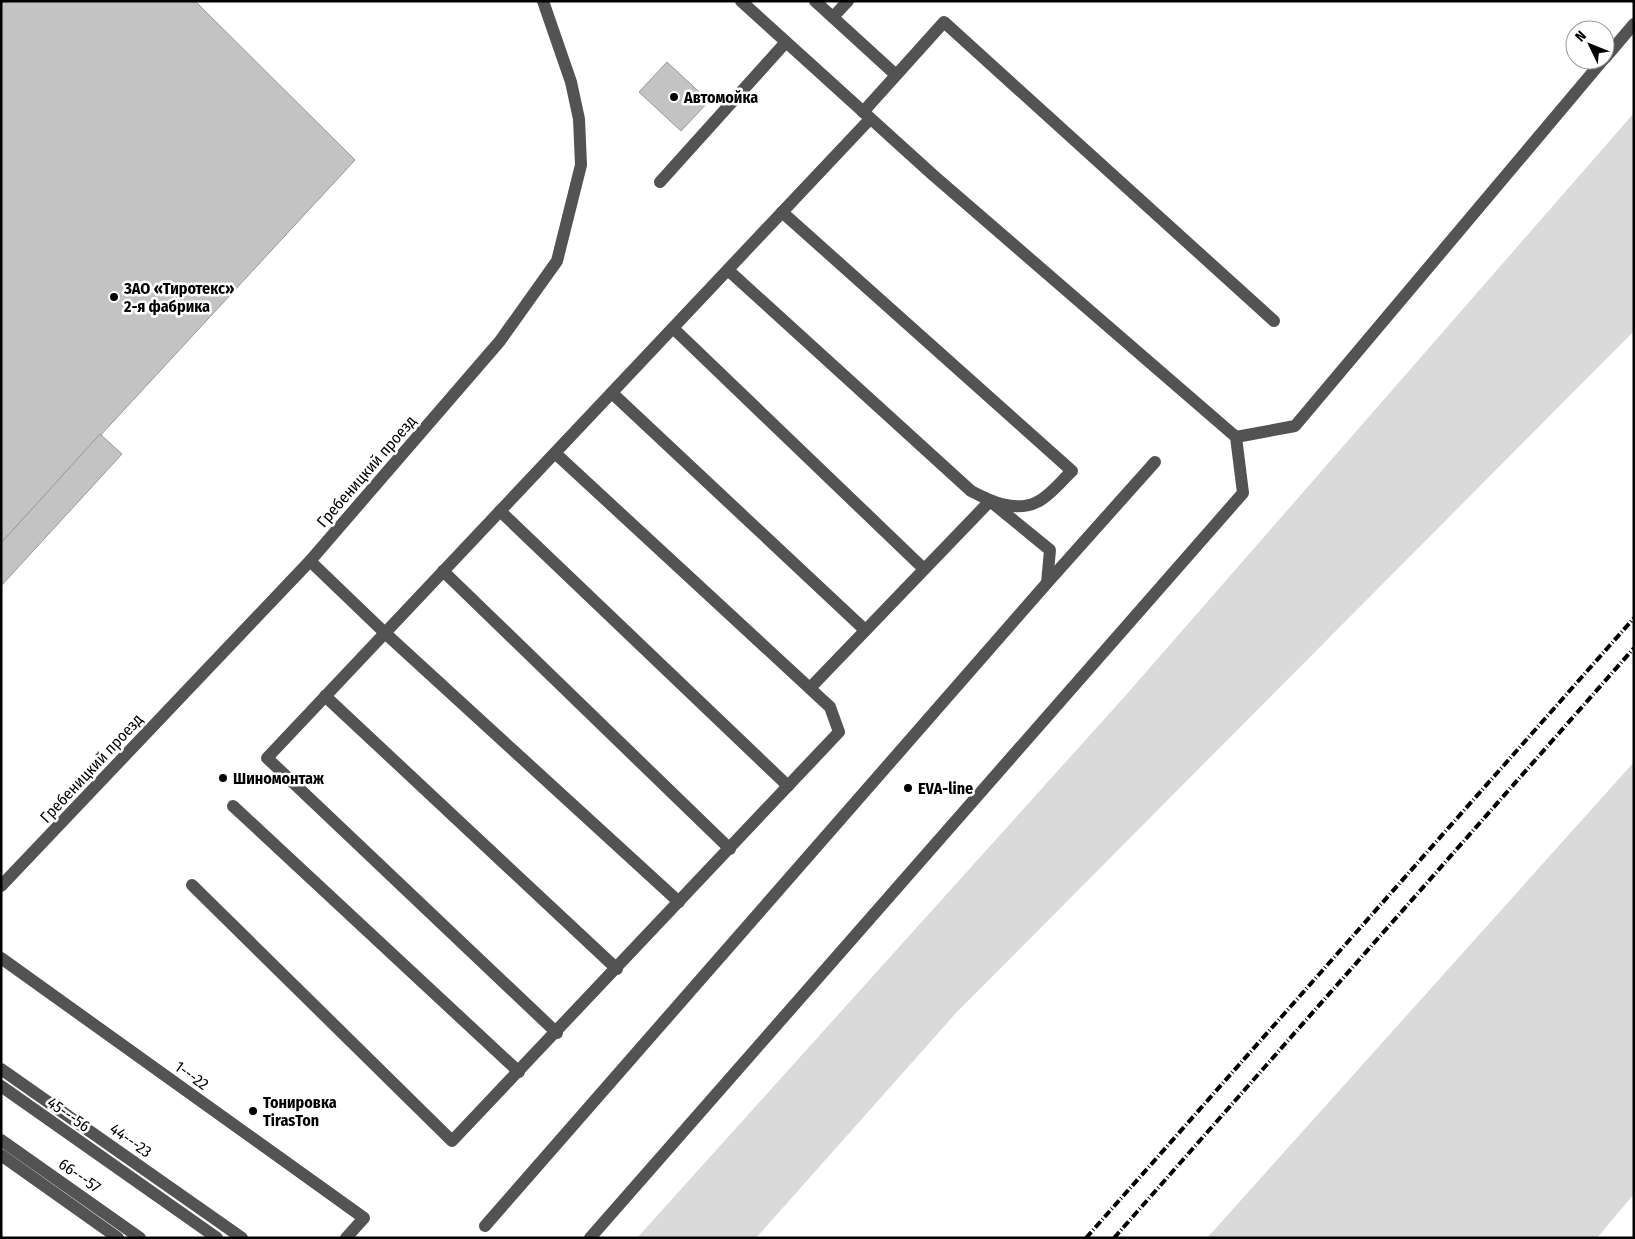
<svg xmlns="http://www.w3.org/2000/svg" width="1635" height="1239" viewBox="0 0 1635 1239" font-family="'Fira Sans Condensed',sans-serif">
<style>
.green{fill:#dadada}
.building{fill:#c3c3c3;stroke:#979797}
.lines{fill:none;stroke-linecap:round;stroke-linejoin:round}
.minor{stroke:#535353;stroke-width:12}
.rail{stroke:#000;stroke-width:4;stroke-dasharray:8 2.5 1 2.5;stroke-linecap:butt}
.poi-dot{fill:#000;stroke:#fff;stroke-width:2}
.labels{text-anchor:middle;stroke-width:5;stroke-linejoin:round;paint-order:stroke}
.poi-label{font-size:16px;font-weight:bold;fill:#000;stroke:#fff;text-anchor:start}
.street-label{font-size:16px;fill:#000;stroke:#fff}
</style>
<rect width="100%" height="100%" fill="#fff"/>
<!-- green -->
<g class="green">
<polygon points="1634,113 1634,331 956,1013 756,1238 637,1238 1126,695"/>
<polygon points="1634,762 1634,1194 1597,1238 1207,1238"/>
</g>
<!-- building -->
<g class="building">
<polygon points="1,1 195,1 355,160 1,543"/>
<polygon points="667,62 709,101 681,131 639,92"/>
<polygon points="100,434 122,454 1,586 1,543"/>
</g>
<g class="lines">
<!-- minor -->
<g class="minor">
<polyline points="815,1 896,75"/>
<polyline points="833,17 848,1"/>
<polyline points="1605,58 1634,24"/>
<polyline points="863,112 944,22 1274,321"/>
<polyline points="660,182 786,42"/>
<path d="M728,270L971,491C990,501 1015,513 1037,502C1050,496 1062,480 1072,471L782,212"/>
<polyline points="673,328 924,569"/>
<polyline points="612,393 865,630"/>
<polyline points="1236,437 1295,426 1603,60"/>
<polyline points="500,511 788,786"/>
<polyline points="310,561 385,633 679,902"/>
<polyline points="443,571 730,849"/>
<polyline points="1047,583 1155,462"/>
<polyline points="325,696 617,969"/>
<polyline points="233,806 519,1072"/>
<polyline points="192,885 452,1141 839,732 830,707 555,453"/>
<polyline points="1,886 310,561 500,341 557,261 581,165 579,119 571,82 543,1"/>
<polyline points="1,958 364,1218 346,1238"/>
<polyline points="557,1033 267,758 870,119"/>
<polyline points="1,1069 242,1238"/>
<polyline points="1,1086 217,1238"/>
<polyline points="1,1140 140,1238"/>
<polyline points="1,1155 118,1238"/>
<polyline points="485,1226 1047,583 1050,550 990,501 810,688"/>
<polyline points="590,1238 1243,493 1236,437 933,175 741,1"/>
</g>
<!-- rail -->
<g class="rail">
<polyline points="1086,1238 1634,618"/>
<polyline points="1114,1238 1634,648"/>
</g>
</g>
<!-- markers -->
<g class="poi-dot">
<circle cx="674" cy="97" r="5"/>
<circle cx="114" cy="297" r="5"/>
<circle cx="223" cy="778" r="5"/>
<circle cx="908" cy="788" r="5"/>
<circle cx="253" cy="1111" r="5"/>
</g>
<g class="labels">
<!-- poi labels -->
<g class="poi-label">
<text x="684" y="103">Автомойка</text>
<text x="124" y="294">ЗАО «Тиротекс»<tspan x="124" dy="18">2-я фабрика</tspan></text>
<text x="233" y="784">Шиномонтаж</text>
<text x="918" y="794">EVA-line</text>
<text x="263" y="1108">Тонировка<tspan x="263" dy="18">TirasTon</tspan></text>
</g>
<!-- street labels -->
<g class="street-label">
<text transform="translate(366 471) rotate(-49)" y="6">Гребеницкий проезд</text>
<text transform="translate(91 768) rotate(-47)" y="6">Гребеницкий проезд</text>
<text transform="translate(192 1075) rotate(36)" y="6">1---22</text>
<text transform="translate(69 1114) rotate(35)" y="6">45---56</text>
<text transform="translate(131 1140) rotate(35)" y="6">44---23</text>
<text transform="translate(80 1175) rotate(35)" y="6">66---57</text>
</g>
</g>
<!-- border -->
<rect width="1635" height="1239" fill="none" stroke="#000000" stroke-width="5"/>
<!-- north arrow -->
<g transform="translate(1590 45) rotate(313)"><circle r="24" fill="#ffffff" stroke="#999999"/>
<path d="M0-4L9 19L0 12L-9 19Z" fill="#000000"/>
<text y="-8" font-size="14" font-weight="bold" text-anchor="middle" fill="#000000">N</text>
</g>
</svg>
